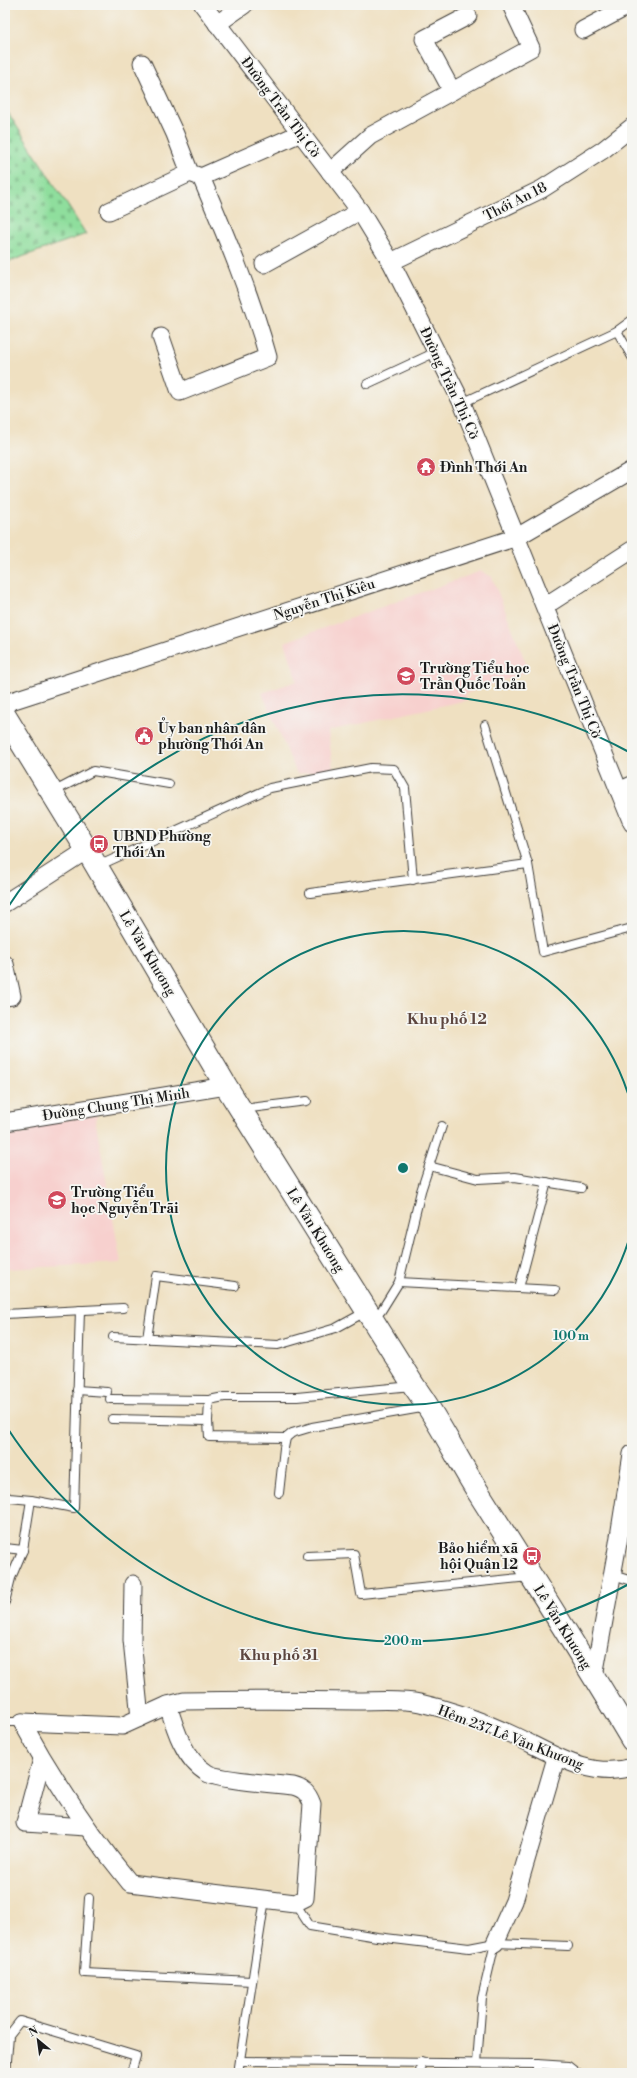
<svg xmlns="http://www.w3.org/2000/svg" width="637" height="2078" viewBox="0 0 637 2078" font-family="'Libre Bodoni',serif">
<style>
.built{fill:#f7d0ce}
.cemetery{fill:url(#cemetery-stones);stroke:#567d5c}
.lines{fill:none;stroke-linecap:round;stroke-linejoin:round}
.service-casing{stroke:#3c3935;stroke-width:10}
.minor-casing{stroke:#3c3935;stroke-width:19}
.secondary-casing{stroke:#3c3935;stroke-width:24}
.service{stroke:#fff;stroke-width:8}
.minor{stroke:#fff;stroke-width:17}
.secondary{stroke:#fff;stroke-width:22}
.ring{fill:none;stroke:#0f766e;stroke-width:2}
.labels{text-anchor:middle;stroke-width:3.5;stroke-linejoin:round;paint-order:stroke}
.street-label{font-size:14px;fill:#1c1c1c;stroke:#f6f6f2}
.poi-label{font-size:14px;font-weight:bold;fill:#1c1c1c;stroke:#f6f6f2;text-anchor:start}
.neighbourhood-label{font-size:15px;font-weight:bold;fill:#5d463f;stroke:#f6f6f2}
.centre{fill:#0f766e;stroke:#f6f6f2;stroke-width:2}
.ring-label{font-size:12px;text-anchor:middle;font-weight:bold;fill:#0f766e;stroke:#f6f6f2;stroke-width:3.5;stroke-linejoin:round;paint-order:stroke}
</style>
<defs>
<pattern id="cemetery-stones" width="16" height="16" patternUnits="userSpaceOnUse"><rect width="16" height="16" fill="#8fde9d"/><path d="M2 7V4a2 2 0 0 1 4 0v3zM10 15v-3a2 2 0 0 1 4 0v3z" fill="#7bbe87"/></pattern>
</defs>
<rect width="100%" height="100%" fill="#f6f6f2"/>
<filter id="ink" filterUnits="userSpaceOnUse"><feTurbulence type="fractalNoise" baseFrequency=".025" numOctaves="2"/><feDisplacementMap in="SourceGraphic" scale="8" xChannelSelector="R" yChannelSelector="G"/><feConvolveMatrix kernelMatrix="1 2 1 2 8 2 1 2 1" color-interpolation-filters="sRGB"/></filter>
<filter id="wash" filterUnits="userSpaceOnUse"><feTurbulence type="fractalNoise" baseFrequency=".012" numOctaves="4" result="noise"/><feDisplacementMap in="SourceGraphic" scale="16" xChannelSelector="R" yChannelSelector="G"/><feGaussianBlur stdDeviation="0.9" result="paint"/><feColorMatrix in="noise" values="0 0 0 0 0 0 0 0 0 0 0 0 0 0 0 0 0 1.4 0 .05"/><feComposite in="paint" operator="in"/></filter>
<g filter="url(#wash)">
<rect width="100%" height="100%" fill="#efe0c1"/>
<!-- built -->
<g class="built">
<polygon points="481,571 492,577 529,671 465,694 467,700 328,731 333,769 297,774 262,693 297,681 285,642"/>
<polygon points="97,1115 96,1123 121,1263 5,1269 5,1136 28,1133 37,1124"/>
</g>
<!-- cemetery -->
<polygon class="cemetery" points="5,108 86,234 5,263"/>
</g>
<g filter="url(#ink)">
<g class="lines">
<defs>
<g id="service">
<polyline points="617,331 632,320"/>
<polyline points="367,384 436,352"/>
<polyline points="462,403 617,331 632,357"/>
<polyline points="485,725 528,864"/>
<polyline points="53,792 93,771 169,784"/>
<polyline points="98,866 270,788 371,768 394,769 405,788 413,880"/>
<polyline points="310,893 528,864 543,952 632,928"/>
<polyline points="242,1109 307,1101"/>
<polyline points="429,1166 478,1179 515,1177 581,1188"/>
<polyline points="399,1282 555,1290"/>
<polyline points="519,1288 547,1182"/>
<polyline points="5,1314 123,1308"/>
<polyline points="372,1317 381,1311 399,1282 421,1191 442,1126"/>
<polyline points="113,1337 278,1345 336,1328 367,1311"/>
<polyline points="147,1339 156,1276 235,1286"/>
<polyline points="77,1390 107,1392"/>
<polyline points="110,1399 209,1400"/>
<polyline points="112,1419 208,1421 209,1437 286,1438"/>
<polyline points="208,1421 209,1400 224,1397 297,1397 412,1386"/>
<polyline points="279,1493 284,1448 286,1438 292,1433 312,1427 427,1407"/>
<polyline points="5,1495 9,1498 31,1500 74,1508 80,1310"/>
<polyline points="5,1548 23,1550"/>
<polyline points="307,1556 354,1554 361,1594 529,1577"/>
<polyline points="613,1575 632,1581"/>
<polyline points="5,1602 11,1578 23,1550 31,1500"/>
<polyline points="5,1722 22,1722"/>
<polyline points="89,1898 84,1973 252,1981"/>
<polyline points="295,1903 310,1926 377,1937 469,1948 495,1943 568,1946"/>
<polyline points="240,2061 537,2064 568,2066 577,2073"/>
<polyline points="477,2063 482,1998 495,1943"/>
<polyline points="6,2073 9,2035 20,2021 136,2056 131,2073"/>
<polyline points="238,2073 265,1899"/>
<polyline points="420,2073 421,2062"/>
<polyline points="537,2073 537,2064"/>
</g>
<g id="minor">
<polyline points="203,5 360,211 391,262 462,403 632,823"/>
<polyline points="217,24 244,5"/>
<polyline points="583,30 630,5"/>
<polyline points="142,63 175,134 190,173 201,177"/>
<polyline points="452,91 424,39 468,16"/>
<polyline points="330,172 370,136 531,48 511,5"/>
<polyline points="109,211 190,173"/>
<polyline points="391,262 542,189 603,150 632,127"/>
<polyline points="264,264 360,211"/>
<path d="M161,337L180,392L268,357C251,295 226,236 201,177L301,133"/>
<polyline points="545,606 632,550"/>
<polyline points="5,703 517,537 632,470"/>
<polyline points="619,791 632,785"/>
<polyline points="5,903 87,850"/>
<polyline points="5,964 12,996 5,997"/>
<polyline points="5,1122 226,1086"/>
<polyline points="133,1584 132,1640 140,1718"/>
<polyline points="594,1676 618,1543 632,1454"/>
<path d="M22,1722C53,1779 89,1833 130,1883L295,1903L305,1898L312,1804C308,1793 304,1789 293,1786C276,1784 218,1780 207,1773C184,1759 175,1729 168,1705"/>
<path d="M22,1722L122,1726L168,1705L184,1701C241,1700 299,1700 357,1701C376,1701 402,1699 420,1703C452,1710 485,1722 515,1736C551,1753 590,1780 632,1767"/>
<polyline points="42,1759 25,1823 86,1827"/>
<polyline points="495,1943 514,1901 556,1758"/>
</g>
<path id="secondary" d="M5,716L87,850L226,1086L414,1386C439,1420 457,1459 480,1495C531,1576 583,1657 632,1740"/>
</defs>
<!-- service casing -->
<use href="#service" class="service-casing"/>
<!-- minor casing -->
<use href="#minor" class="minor-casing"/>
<!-- secondary casing -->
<use href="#secondary" class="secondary-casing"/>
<!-- service -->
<use href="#service" class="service"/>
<!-- minor -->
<use href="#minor" class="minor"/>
<!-- secondary -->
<use href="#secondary" class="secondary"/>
</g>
</g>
<!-- distance rings -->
<g class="ring">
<path d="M632 1229A237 237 0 1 1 632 1107"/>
<path d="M629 1584A473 473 0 0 1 6 1426M6 910A473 473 0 0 1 629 752"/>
</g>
<!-- icons -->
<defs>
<symbol id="temple-disc" viewBox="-11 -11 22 22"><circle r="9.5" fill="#d1495b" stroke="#f6f6f2"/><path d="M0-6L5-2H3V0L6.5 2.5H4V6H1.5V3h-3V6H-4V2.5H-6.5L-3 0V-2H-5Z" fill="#fff"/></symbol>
<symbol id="school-disc" viewBox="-11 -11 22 22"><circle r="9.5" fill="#d1495b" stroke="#f6f6f2"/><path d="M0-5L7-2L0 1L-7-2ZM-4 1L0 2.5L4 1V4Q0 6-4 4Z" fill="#fff"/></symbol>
<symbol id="civic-disc" viewBox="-11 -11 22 22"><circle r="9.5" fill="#d1495b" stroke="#f6f6f2"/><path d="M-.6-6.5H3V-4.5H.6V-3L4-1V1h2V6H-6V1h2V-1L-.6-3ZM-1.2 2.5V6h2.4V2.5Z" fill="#fff"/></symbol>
<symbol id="bus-disc" viewBox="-11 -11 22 22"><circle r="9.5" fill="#d1495b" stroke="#f6f6f2"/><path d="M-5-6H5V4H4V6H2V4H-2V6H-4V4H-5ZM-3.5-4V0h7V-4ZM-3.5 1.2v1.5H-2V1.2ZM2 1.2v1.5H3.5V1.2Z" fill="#fff"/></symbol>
</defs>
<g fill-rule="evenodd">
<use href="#temple-disc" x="415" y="456" width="22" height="22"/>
<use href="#school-disc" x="395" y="665" width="22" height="22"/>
<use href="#civic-disc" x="133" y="725" width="22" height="22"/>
<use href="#bus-disc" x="88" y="833" width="22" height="22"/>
<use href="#school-disc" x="46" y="1189" width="22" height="22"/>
<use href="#bus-disc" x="521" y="1545" width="22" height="22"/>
</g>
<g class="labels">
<!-- street labels -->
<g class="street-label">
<text transform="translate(281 107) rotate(53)" y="5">Đường Trần Thị Cờ</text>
<text transform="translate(515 201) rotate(-27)" y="5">Thới An 18</text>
<text transform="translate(450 383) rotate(65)" y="5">Đường Trần Thị Cờ</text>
<text transform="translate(324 599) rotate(-18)" y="5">Nguyễn Thị Kiêu</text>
<text transform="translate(575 681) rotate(68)" y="5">Đường Trần Thị Cờ</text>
<text transform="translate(148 953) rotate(59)" y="5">Lê Văn Khương</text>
<text transform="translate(116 1104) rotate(-9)" y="5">Đường Chung Thị Minh</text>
<text transform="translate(316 1230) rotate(58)" y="5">Lê Văn Khương</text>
<text transform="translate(563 1627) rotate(58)" y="5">Lê Văn Khương</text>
<text transform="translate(511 1737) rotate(21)" y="5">Hẻm 237 Lê Văn Khương</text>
</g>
<!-- poi labels -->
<g class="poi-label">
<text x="440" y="472">Đình Thới An</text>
<text x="420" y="673">Trường Tiểu học<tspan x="420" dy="16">Trần Quốc Toản</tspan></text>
<text x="158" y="733">Ủy ban nhân dân<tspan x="158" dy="16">phường Thới An</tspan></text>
<text x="113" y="841">UBND Phường<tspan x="113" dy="16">Thới An</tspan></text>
<text x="71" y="1197">Trường Tiểu<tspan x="71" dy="16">học Nguyễn Trãi</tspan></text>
<text x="518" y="1553" text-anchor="end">Bảo hiểm xã<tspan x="518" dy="16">hội Quận 12</tspan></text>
</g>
<!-- neighbourhood labels -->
<g class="neighbourhood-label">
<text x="447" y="1024">Khu phố 12</text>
<text x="279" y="1660">Khu phố 31</text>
</g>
</g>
<circle cx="403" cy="1168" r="6" class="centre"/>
<g class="ring-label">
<text x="571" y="1340">100 m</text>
<text x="403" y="1645">200 m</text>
</g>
<!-- margin -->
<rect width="637" height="2078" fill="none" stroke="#f6f6f2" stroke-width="20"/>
<!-- north arrow -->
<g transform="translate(38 2040) rotate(331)" stroke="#f6f6f2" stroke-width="3" paint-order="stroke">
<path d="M0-3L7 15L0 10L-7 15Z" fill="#1c1c1c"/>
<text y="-6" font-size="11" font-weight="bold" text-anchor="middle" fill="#1c1c1c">N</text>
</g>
</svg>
